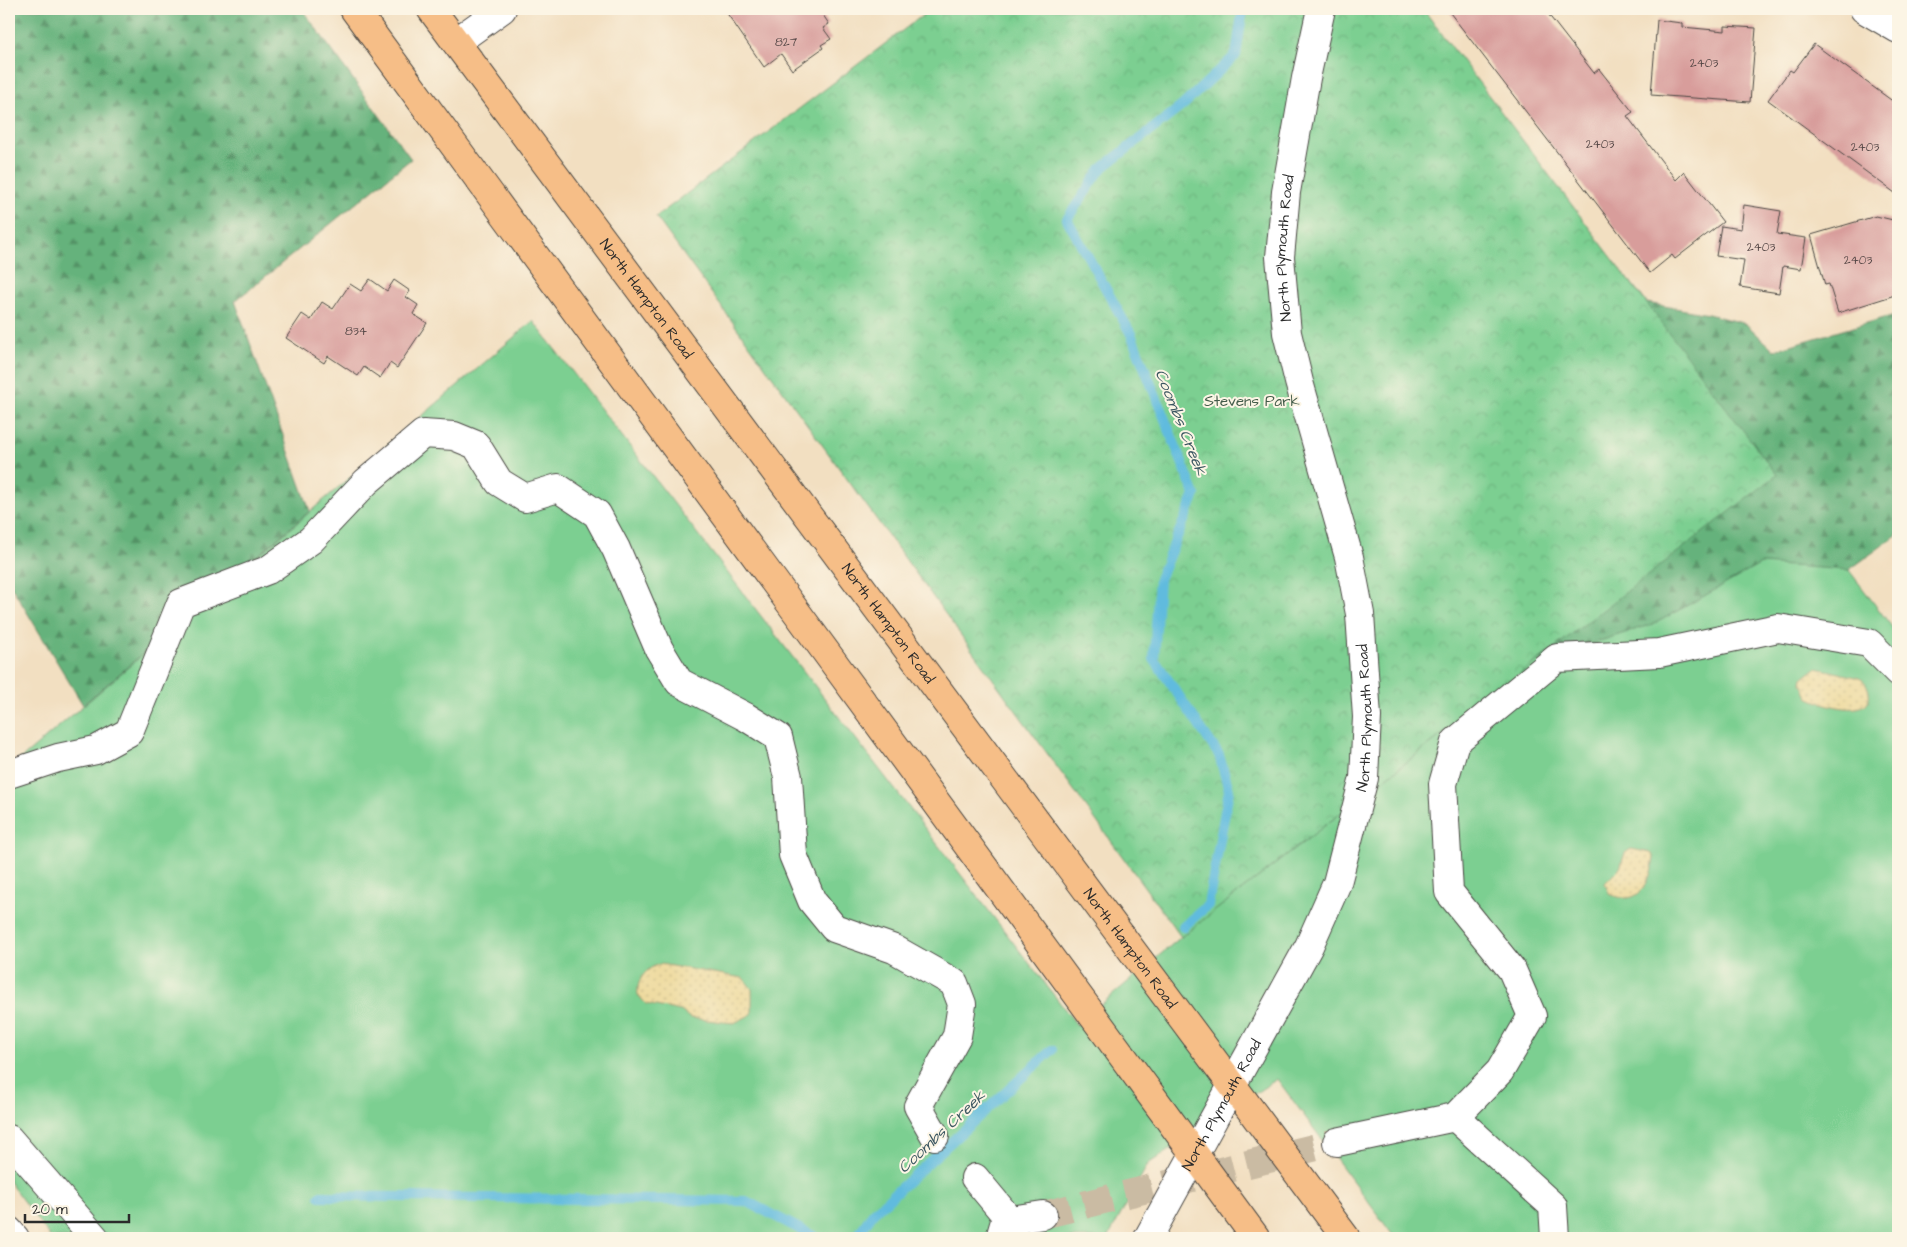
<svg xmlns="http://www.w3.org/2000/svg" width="1907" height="1247" viewBox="0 0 1907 1247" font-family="'Architects Daughter',sans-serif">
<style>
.grass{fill:#7ccf91;stroke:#547d5e}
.forest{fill:url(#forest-firs);stroke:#486e53}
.sand{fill:url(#sand-dots);stroke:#8c8264}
.park{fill:url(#park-crowns);stroke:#547d5e}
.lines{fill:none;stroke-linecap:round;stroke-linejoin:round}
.stream{stroke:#61bbde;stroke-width:10}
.building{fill:#d89d9b}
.minor-tunnel{stroke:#cabba3;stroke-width:28;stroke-dasharray:28 14;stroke-linecap:butt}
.minor-casing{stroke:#494642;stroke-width:30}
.major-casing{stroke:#494642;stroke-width:30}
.minor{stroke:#fff;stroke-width:28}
.major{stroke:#f6be87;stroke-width:28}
.labels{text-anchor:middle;stroke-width:4;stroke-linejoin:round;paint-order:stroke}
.number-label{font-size:12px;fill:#564847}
.street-label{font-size:15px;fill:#2b2b2b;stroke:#fcf5e5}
.park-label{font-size:15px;fill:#435c4a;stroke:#fcf5e5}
.water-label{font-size:16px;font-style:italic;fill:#3b5661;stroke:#fcf5e5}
</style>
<defs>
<pattern id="forest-firs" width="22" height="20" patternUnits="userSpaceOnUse" patternTransform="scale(1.25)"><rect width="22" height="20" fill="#65b27b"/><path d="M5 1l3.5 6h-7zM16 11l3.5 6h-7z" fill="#539165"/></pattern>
<pattern id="sand-dots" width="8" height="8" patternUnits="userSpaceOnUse" patternTransform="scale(1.25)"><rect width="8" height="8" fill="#eeda9e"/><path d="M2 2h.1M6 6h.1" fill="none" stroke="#cb8" stroke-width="1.8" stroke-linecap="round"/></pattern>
<pattern id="park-crowns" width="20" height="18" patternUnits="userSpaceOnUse" patternTransform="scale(1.25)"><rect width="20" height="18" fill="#7ccf91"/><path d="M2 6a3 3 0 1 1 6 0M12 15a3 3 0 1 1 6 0" fill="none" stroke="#6bb27d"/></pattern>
</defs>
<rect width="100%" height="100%" fill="#fcf5e5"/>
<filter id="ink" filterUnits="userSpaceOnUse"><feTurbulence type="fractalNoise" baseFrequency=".02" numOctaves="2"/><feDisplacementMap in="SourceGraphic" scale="10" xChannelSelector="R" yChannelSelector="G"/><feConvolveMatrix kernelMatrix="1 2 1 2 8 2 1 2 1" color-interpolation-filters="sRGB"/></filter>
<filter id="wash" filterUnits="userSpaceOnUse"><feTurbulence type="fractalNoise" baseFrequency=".0096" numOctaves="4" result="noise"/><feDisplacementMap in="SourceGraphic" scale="20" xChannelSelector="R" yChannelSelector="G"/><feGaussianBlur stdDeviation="1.12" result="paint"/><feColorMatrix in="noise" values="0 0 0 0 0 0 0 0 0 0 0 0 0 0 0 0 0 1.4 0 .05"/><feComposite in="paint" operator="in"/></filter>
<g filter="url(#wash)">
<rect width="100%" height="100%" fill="#f2dfc1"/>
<!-- grass -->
<polygon class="grass" points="533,321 1077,1025 1181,937 1777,475 1898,635 1898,1238 1395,1238 1277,1079 1148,1164 1108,1238 51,1238 9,1182 9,769"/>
<!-- forest -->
<g class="forest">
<polygon points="9,9 302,9 411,159 235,301 310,511 83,705 10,584"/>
<polygon points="1600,243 1647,303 1708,314 1746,324 1774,350 1898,314 1898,534 1849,570 1761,564 1656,623 1469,683"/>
</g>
<!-- sand -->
<g class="sand">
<path d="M1816,668C1821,669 1859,677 1861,679C1866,682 1868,687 1869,692C1874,721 1819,704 1808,697L1802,683L1803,678Z"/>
<path d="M1631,849L1651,853L1654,857C1651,881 1639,910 1609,893L1605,883L1620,868L1625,853Z"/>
<path d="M660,964L743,978L752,989V1014L734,1023L724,1022L690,1018L681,1011L646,1004L638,995C636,980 646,968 660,964Z"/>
</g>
<!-- park -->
<polygon class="park" points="931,9 1423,9 1777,475 1181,937 656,217"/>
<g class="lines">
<!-- stream -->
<g class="stream">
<polyline points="1183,927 1208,905 1229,790 1219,755 1154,659 1159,579 1195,495 1131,334 1067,219 1101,169 1182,106 1236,55 1243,9"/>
<polyline points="320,1196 746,1201 817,1238"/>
<polyline points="856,1238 873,1213 1052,1050"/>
</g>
</g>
<g id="blocks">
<!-- building -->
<g class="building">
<polygon points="724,9 819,9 829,24 823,28 831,39 821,45 823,48 792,70 781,54 764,67"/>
<polygon points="1447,9 1544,9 1594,73 1599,69 1633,112 1627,116 1676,180 1684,172 1723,222 1675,259 1672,255 1650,273"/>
<polygon points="1657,20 1682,23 1682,27 1725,31 1725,26 1756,28 1750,102 1651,95"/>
<polygon points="1814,44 1898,105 1898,188 1895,193 1768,100 1790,70 1793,72"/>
<polygon points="1744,205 1781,211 1777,234 1806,238 1801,269 1783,266 1779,293 1740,287 1744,260 1716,256 1721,226 1741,229"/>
<polygon points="1876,216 1893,220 1898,218 1898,294 1838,313 1829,284 1825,285 1811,235"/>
<polygon points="370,279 387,291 394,280 410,291 406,297 418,305 413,314 427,323 397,368 390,363 380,378 364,367 358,376 328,356 324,363 286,338 302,314 311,320 322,302 333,309 350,284 361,291"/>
</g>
</g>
</g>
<g filter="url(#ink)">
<use href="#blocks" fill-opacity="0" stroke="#494642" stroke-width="1"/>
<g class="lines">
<!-- minor-tunnel -->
<polyline class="minor-tunnel" points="1043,1215 1337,1142"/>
<defs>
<g id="minor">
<polyline points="1864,9 1898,29"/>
<polyline points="456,42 502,9"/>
<polyline points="9,774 58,758 96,750 129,732 181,603 268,570 311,540 366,482 423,434 454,436 476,445 499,482 525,498 558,488 597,514 616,549 659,649 679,682 746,717 778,737 788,777 793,855 812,901 834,928 894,949 954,983 962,1004 957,1036 918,1106 935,1136"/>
<polyline points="1455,1117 1553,1206 1555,1238"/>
<polyline points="9,1139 95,1238"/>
<polyline points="1337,1142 1455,1117 1500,1071 1532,1016 1512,970 1449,892 1443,784 1455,742 1557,658 1659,653 1778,628 1869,643 1898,672"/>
<polyline points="975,1178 1004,1213 1005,1221 1000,1238"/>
<polyline points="1005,1221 1043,1215"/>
<polyline points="9,1231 15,1238"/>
<path id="s1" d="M1148,1238L1309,946L1337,883L1364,778L1367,717L1360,614L1349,557L1299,382L1287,333L1280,257L1286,192L1306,78L1321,9"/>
</g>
<g id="major">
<polyline points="354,9 1256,1238"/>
<path id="s2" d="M431,9L1346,1238"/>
</g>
</defs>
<!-- minor casing -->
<use href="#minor" class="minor-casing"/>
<!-- major casing -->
<use href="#major" class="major-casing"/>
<!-- minor -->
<use href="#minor" class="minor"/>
<!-- major -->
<use href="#major" class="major"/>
</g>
</g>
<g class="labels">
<!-- number labels -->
<g class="number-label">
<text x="786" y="46">827</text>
<text x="1704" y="67">2403</text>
<text x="1600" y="148">2403</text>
<text x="1865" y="151">2403</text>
<text x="1761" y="251">2403</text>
<text x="1858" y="264">2403</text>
<text x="356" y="335">834</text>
</g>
<!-- street labels -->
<g class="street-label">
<text dy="5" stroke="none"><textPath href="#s1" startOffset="1051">North Plymouth Road</textPath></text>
<text dy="5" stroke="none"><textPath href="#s2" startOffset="361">North Hampton Road</textPath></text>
<text dy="5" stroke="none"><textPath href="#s2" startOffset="766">North Hampton Road</textPath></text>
<text dy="5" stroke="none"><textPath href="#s1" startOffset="571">North Plymouth Road</textPath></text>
<text dy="5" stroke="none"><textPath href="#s2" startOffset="1171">North Hampton Road</textPath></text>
<text dy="5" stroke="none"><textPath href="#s1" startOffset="152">North Plymouth Road</textPath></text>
</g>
<!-- park labels -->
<g class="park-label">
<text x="1252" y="406">Stevens Park</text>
</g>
<!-- water labels -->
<g class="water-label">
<text transform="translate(1182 422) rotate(68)" y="6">Coombs Creek</text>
<text transform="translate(941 1131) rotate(-43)" y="6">Coombs Creek</text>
</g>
</g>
<!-- margin -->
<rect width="1907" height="1247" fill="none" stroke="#fcf5e5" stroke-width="30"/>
<!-- scale -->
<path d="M25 1214v8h104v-8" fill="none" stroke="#2b2b2b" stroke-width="2.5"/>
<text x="32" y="1214" font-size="15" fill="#2b2b2b" stroke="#fcf5e5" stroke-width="4" paint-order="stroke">20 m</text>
</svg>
